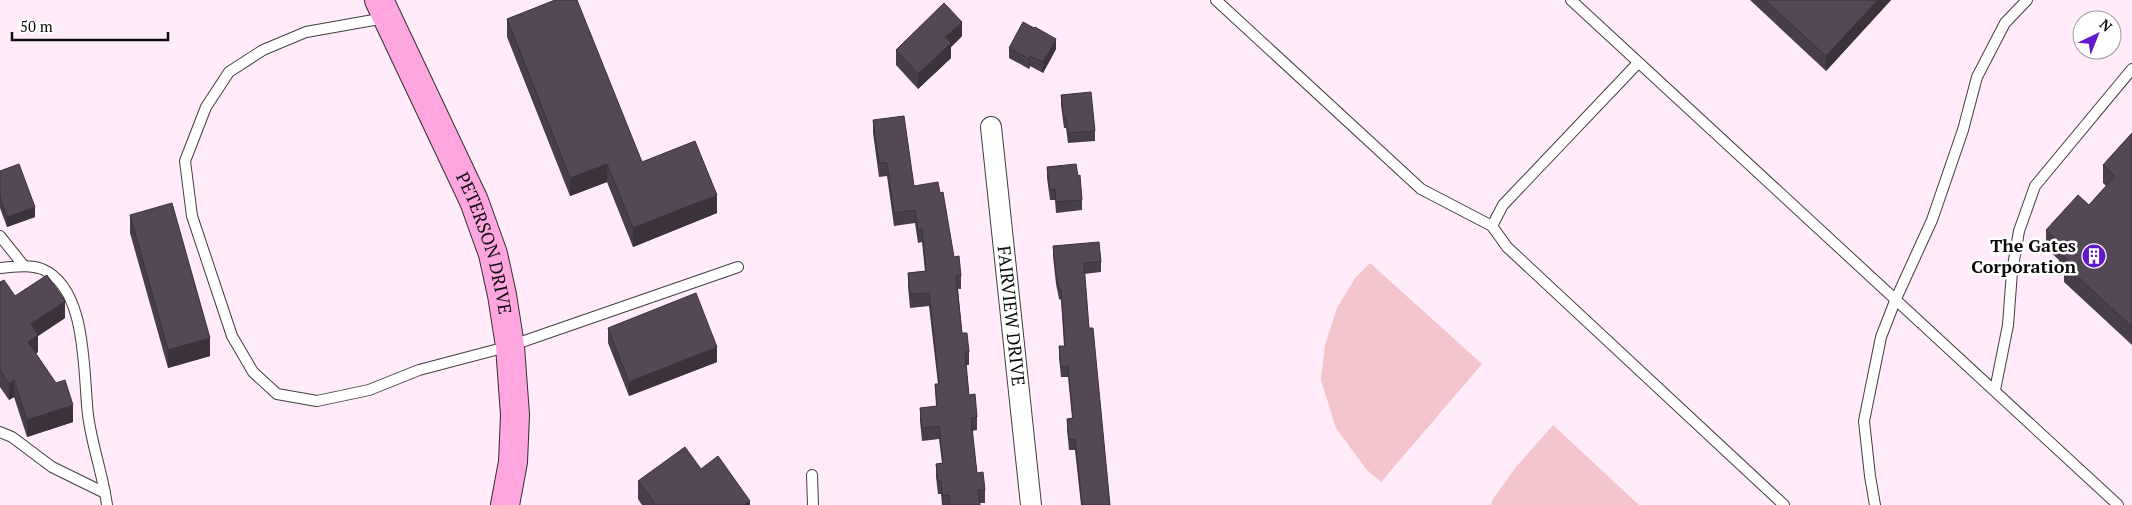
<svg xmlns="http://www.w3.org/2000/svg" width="2132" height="505" viewBox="0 0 2132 505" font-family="'PT Serif',serif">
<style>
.pitch{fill:#f4c4cc}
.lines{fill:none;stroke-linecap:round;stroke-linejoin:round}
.lane-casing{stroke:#3f3f3f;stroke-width:12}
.street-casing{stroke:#3f3f3f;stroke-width:22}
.secondary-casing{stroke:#2e2e2e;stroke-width:30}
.lane{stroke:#fff;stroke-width:10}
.street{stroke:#fff;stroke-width:20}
.secondary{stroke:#ffa6df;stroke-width:28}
.wall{fill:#483d4a}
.shaded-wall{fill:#3b323c}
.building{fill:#544756;stroke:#3b323c}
.labels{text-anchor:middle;stroke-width:5;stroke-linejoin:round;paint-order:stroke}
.street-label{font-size:18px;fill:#0c0c0c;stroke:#fff}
.poi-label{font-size:18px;font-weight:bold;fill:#0c0c0c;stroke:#fff;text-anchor:end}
</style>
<rect width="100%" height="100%" fill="#ffebfa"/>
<!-- pitch -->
<g class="pitch">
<polygon points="1370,263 1482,364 1381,482 1366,469 1336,428 1321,380 1325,345 1337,308 1355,278"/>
<polygon points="1553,425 1639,505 1491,505 1493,499 1516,467"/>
</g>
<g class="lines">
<defs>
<g id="lane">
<polyline points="1216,0 1421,189 1492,226"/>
<polyline points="1571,0 2118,505"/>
<polyline points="385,18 306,32 263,50 229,72 206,107 185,161 192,216 232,336 253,372 277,394 317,401 369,390 419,370 510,346 738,267"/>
<polyline points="1638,63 1503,205 1492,226 1507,247 1784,505"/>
<polyline points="0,236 24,266"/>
<path d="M0,268C13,267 29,264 42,269C88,288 83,374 88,415C92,446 103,475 107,505"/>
<polyline points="1995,390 2008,325 2012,272 2019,231 2035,186 2132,69"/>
<polyline points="0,432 12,437 52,467 105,493"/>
<polyline points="812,475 813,505"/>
<polyline points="1875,505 1870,476 1864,421 1881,337 1895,301 1932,220 1963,130 1977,77 2005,23 2027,0"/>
</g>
<g id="street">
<path id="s1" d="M991,127L1031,505"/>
</g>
<g id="secondary">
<path id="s2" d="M379,0L474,201L493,254L502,295L510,346L515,415L513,462L505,505"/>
</g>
</defs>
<!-- lane casing -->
<use href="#lane" class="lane-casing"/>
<!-- street casing -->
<use href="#street" class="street-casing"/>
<!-- secondary casing -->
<use href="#secondary" class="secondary-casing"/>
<!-- lane -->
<use href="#lane" class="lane"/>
<!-- street -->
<use href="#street" class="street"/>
<!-- secondary -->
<use href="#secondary" class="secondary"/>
</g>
<!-- wall -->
<g class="wall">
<polygon points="1750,0 1891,0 1826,71"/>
<polygon points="507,19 642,162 717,213 633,247 607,182 570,196 507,37"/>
<polygon points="962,36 951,47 951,58 918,89 896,65 896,50"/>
<polygon points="1009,48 1056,49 1043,73 1030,66 1029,69 1009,58"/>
<polygon points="1061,95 1095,131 1095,141 1068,143 1066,128 1064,128 1061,105"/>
<polygon points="873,120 914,186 940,193 954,257 961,276 961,289 958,289 962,333 969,352 969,365 966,365 969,395 977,417 977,430 972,431 977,473 985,490 985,503 980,503 980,505 942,505 941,494 938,494 936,477 936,464 942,463 939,439 922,441 920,421 920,408 936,407 935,384 938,384 929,306 910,308 908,286 908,273 925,271 922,242 918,243 915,223 894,226 887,176 879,177 873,133"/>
<polygon points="2132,133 2132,345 2064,282 2064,275 2059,270 2059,260 2046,248 2046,230 2089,205 2106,186 2103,183 2103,165"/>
<polygon points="1047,167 1078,176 1082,200 1082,210 1056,213 1055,200 1050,200 1047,178"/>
<polygon points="0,171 35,217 7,227 0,208"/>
<polygon points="130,215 210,356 168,368 130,233"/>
<polygon points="1053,246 1101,262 1101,272 1084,274 1089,328 1110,505 1081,505 1075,450 1069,450 1067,429 1067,419 1072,418 1068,377 1061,377 1059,357 1059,346 1064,346 1061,300 1059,299 1056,284 1053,256"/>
<polygon points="0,282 15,296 65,318 38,336 38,352 36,353 73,422 27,437 14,397 9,400 0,387"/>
<polygon points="608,328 717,362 629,396 608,343"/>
<polygon points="701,469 750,505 642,505 638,499 638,481"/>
</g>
<!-- shaded-wall -->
<g class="shaded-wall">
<polygon points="1878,0 1891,0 1826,71 1826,56"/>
<polygon points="962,22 962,36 951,47 951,58 918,89 918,74 945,37"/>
<polygon points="1056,39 1056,49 1043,73 1043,62"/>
<polygon points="1030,56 1030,66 1029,69 1029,59"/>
<polygon points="607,164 607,182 570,196 570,178"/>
<polygon points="717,195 717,213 633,247 633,228"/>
<polygon points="35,207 35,217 7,227 7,217"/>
<polygon points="65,301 65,318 38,336 38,352 28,359 28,342 31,324"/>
<polygon points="210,338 210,356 168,368 168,350"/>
<polygon points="717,347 717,362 629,396 629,382"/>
<polygon points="14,380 14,397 9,400 9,384"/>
<polygon points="73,405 73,422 27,437 27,420"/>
<polygon points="750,501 750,505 744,505"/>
</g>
<!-- building -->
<g class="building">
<polygon points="555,0 577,0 642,162 695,141 717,195 633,228 607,164 570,178 507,19"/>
<polygon points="1765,0 1878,0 1826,56"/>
<polygon points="944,3 962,22 945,37 951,43 918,74 896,50"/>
<polygon points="1023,22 1034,28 1035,27 1056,39 1043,62 1030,56 1029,59 1009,48"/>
<polygon points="1091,92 1095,131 1068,133 1066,118 1064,118 1061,95"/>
<polygon points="904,116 914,186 938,182 940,193 943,192 954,257 959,256 961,276 956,276 962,333 967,333 969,352 965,352 969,395 975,394 977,417 971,418 977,473 983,472 985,490 978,490 980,505 950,505 949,495 942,496 941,481 938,481 936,464 943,463 939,426 922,428 920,408 937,406 935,384 939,384 929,293 910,294 908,273 926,271 922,229 918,230 915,210 894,213 887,163 879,163 873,120"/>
<polygon points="2132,133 2132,327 2064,264 2068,260 2059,252 2064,247 2046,230 2078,195 2089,205 2115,176 2103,165"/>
<polygon points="19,164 35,207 7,217 0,197 0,171"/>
<polygon points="1076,164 1078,176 1080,175 1082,200 1056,202 1055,189 1050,190 1047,167"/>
<polygon points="172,203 210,338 168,350 130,215"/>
<polygon points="1099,242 1101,262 1084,263 1089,328 1093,328 1110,505 1082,505 1075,439 1069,440 1067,419 1073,418 1068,366 1061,367 1059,346 1065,346 1061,289 1059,289 1056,274 1053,246"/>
<polygon points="47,275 65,301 31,324 38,335 28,342 56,383 65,380 73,405 27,420 14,380 9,384 0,370 0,282 4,280 15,296"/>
<polygon points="696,293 717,347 629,382 608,328"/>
<polygon points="685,447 701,469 718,456 750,501 744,505 656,505 638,481"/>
</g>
<!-- icons -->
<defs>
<symbol id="building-disc" viewBox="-11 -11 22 22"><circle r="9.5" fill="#6217ca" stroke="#fff"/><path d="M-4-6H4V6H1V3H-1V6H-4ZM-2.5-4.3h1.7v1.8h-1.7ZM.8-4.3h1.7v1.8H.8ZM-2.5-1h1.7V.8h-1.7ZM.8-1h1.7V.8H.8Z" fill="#fff"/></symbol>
</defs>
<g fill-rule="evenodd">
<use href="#building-disc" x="2080" y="242" width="28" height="28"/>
</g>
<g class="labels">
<!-- street labels -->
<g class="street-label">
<text dy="6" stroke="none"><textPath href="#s2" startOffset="266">PETERSON DRIVE</textPath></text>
<text dy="6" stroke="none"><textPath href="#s1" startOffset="190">FAIRVIEW DRIVE</textPath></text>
</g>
<!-- poi labels -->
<g class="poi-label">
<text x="2076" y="252">The Gates<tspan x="2076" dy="21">Corporation</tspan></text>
</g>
</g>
<!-- north arrow -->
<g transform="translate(2097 35) rotate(43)"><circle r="24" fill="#ffffff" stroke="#9e9e9e"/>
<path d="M0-4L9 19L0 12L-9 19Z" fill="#6217ca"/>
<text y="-8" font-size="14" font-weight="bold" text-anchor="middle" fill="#0c0c0c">N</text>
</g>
<!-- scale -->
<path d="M12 32v8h156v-8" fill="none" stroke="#0c0c0c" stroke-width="2.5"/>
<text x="20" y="32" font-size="15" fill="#0c0c0c" stroke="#ffffff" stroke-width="4" paint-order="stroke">50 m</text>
</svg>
